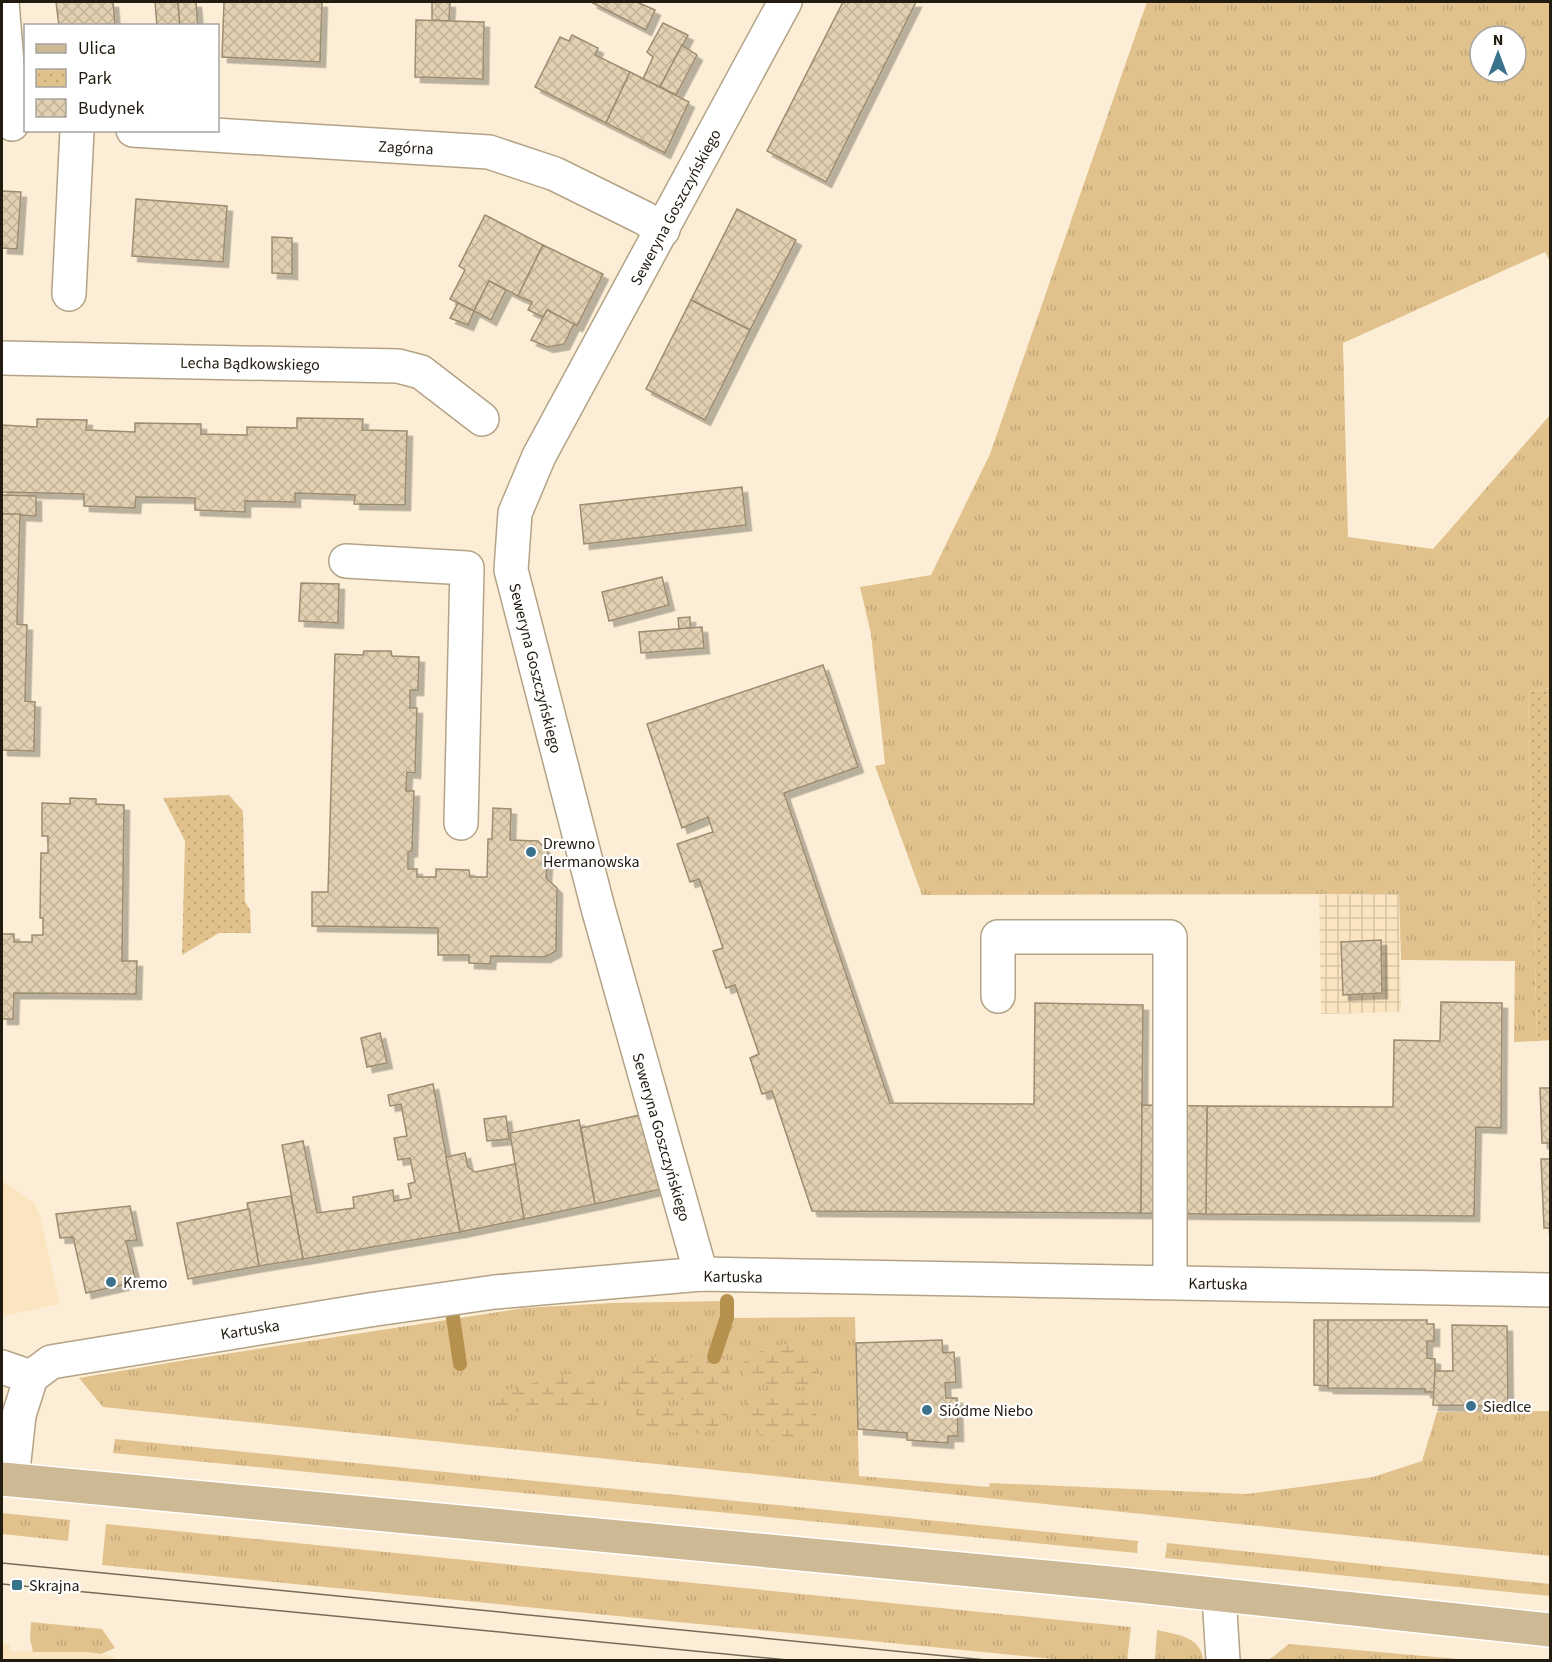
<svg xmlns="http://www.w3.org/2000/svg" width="1552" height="1662" viewBox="0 0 1552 1662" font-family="'Source Sans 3',sans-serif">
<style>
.built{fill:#fbe5c0}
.industrial{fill:url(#industrial-grid)}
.grass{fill:url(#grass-tufts);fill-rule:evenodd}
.wetland{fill:url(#wetland-marsh)}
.park{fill:url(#park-dots)}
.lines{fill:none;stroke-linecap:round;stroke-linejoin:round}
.stream{stroke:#b6914d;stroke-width:14}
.building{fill:url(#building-cross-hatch);stroke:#9c8c70;stroke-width:1.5;filter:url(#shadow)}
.minor-casing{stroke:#b3a386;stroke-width:36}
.major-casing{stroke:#fff;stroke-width:36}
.minor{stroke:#fff;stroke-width:33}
.major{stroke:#cdb993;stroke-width:33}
.tram{stroke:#756c5c;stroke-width:1.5}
.poi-dot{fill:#3a728c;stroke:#fff;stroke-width:2}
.labels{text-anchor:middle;stroke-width:4.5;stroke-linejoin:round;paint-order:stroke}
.street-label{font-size:16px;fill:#211b10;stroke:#fff}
.poi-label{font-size:16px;fill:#211b10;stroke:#fff;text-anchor:start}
</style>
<defs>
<pattern id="industrial-grid" width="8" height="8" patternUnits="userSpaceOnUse" patternTransform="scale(1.5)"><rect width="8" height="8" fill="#fbe5c0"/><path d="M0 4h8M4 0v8" fill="none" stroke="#d7c4a4"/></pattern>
<pattern id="grass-tufts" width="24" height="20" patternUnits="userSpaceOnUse" patternTransform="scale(1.5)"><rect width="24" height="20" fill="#e1c28d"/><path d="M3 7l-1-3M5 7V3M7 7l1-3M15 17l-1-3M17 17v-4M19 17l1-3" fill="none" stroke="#c1a679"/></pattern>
<pattern id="wetland-marsh" width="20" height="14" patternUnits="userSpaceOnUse" patternTransform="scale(1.5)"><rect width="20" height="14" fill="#e1c28d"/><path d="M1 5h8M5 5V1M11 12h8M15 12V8" fill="none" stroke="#c1a679"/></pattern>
<pattern id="park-dots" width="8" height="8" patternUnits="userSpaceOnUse" patternTransform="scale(1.5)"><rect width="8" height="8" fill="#e1c28d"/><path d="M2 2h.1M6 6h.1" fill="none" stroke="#c1a679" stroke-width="1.8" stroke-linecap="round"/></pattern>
<pattern id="building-cross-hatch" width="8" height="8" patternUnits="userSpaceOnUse" patternTransform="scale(1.5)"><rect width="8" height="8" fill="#e2d0b2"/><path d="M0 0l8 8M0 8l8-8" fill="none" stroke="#c2b298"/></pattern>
<filter id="shadow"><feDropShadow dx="5.5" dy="5.5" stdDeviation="0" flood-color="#0004"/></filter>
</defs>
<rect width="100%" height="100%" fill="#fceed6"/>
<!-- built -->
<g class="built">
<polygon points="4,1182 34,1203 40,1216 60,1304 2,1316 2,1183"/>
<polygon points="2,1644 9,1644 11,1651 86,1652 114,1656 113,1660 2,1660"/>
</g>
<!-- industrial -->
<polygon class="industrial" points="1399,894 1401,1012 1321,1014 1319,895"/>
<!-- grass -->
<g class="grass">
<path d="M1147,2H1550V261L1545,252L1343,343L1348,537L1433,549L1550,415V688L1528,692L1537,1041L1514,1042L1515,961L1401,960L1399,894L922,895L875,766L885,764L871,634L860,587L931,575L990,454ZM1480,36H1516V72H1480Z"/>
<polygon points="725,1301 725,1318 855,1317 859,1476 989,1487 990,1483 1247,1494 1373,1477 1422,1461 1437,1412 1550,1411 1550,1556 103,1407 79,1378 180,1361 524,1308 612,1303"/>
<polygon points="115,1439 1138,1541 1137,1553 113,1453"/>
<polygon points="2,1513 70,1520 68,1541 2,1534"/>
<polygon points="106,1524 1131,1627 1127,1660 1063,1660 102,1565"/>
<polygon points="1167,1543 1550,1584 1550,1596 1165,1558"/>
<polygon points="31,1622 102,1629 115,1648 101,1654 86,1652 33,1652 30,1639"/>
<path d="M1157,1630C1177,1635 1201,1636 1203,1660H1155Z"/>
<polygon points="1289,1644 1469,1660 1269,1660"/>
</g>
<!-- wetland -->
<g class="wetland">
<path d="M793,1343C811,1349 814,1358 820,1375L812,1386C797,1388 755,1388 745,1376C741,1372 743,1367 744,1362C759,1350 773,1345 793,1343Z"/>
<path d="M657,1356L720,1357L728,1361L730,1373C727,1378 724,1385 720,1389C702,1408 645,1397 623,1391L615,1378C620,1360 641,1359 657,1356Z"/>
<path d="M568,1374C592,1374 592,1378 604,1397L603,1410L591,1413L577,1407L562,1405L547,1406L528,1413L499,1411L497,1401L502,1391Z"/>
<path d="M761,1394L800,1399L813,1404C818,1415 818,1424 811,1434C784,1466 710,1412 761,1394Z"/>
<path d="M650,1405L681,1409L717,1405L725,1410L727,1419C709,1443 666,1431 640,1426L636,1417V1410L641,1406Z"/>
</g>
<!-- park -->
<g class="park">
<polygon points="1550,688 1550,1040 1537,1041 1528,692"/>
<polygon points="229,795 243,811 245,902 250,910 251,933 219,933 182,955 185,841 163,798"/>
</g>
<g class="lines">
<!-- stream -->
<g class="stream">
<polyline points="453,1317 460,1364"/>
<polyline points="714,1357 727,1317 727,1301"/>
</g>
</g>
<!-- building -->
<g class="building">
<polygon points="56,2 113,2 115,24 59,26"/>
<polygon points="155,2 178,2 180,26 157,26"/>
<polygon points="178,2 196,2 198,26 180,26"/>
<polygon points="224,2 322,2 320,62 222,57"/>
<polygon points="432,2 450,2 449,21 432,20"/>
<polygon points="591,2 637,2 655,10 646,30"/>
<polygon points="843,2 916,2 826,182 767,151"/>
<polygon points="416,20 484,22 483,79 415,77"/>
<polygon points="663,23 688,35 660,87 643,79 653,57 647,52"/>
<polygon points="572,35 598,48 595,55 630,72 606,123 535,87 560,37 569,41"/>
<polygon points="682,45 697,55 676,95 660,87"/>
<polygon points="630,72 689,102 665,153 606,123"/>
<polygon points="2,191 21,192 17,249 2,248"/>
<polygon points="136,199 227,206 223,262 132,256"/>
<polygon points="737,209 796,240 750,330 691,300"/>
<polygon points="485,215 543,245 518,296 489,281 474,311 450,299 465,270 459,266"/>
<polygon points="272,237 292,238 292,274 272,273"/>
<polygon points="543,245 603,274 577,326 547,310 543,317 528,310 532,302 518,296"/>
<polygon points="489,281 506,290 491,320 474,311"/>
<polygon points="691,300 750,330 705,420 646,389"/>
<polygon points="458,303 474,311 468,325 450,318"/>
<polygon points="547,310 574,324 564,344 548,347 531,340"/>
<polygon points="297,418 363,419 362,430 407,431 405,505 354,504 355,495 295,493 295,502 245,501 245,512 195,510 195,498 136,497 135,508 84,506 84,494 2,492 2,425 37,427 37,419 87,420 86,430 135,432 135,423 201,424 201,434 247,435 247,427 297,428"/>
<polygon points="742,487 746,525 584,544 580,505"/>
<polygon points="2,495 36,496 36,516 2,514"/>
<polygon points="2,514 20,514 17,624 27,625 25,701 35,702 34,751 2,750"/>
<polygon points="662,577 669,605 609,621 602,592"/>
<polygon points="301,583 339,584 338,623 299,621"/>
<polygon points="690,617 690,628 679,629 678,618"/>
<polygon points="702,627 704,648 641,653 639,632"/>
<polygon points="364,651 391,651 392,656 419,657 418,690 410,690 410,708 417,708 415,773 407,772 406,791 414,791 412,851 408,852 408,869 417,869 417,877 436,877 436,869 469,870 470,877 487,877 488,839 492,839 493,808 511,809 510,840 538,841 548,852 546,878 557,888 556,951 545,957 491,956 490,964 469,963 469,955 438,955 438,928 312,926 312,892 328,892 335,654 363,655"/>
<polygon points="823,665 858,767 784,793 890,1103 1034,1104 1035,1003 1143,1005 1141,1213 812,1211 772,1091 762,1094 750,1058 759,1054 735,985 726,988 713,951 723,948 699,879 690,882 677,844 713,832 708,817 682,828 647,724"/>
<polygon points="70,798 96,799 96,804 124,805 122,961 137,961 136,994 14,993 13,1019 2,1019 2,934 14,934 14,942 32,942 32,935 43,935 43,918 40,918 41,853 48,853 48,836 42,836 42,803 70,804"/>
<polygon points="1381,940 1382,993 1343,995 1341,942"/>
<polygon points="1441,1002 1502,1003 1501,1128 1476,1127 1474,1216 1206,1214 1207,1106 1393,1107 1394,1040 1440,1041"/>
<polygon points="380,1033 387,1063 367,1067 361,1038"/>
<polygon points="433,1084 460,1232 303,1259 282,1145 303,1141 317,1213 354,1208 353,1197 393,1190 394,1201 411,1198 408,1184 415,1182 410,1158 398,1160 394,1138 407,1136 401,1104 390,1106 388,1095"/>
<polygon points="1540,1088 1550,1088 1550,1143 1542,1143"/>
<polygon points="1142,1105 1207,1106 1206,1214 1141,1213"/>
<polygon points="640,1115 661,1189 595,1204 581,1128"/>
<polygon points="506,1116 509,1139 487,1141 484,1119"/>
<polygon points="579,1120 595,1204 524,1219 510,1133"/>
<polygon points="465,1153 468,1167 475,1172 515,1164 524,1219 460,1232 446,1157"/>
<polygon points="1541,1159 1550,1159 1550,1228 1544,1228"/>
<polygon points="291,1196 303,1259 259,1266 247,1203"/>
<polygon points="130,1206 137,1240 126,1241 136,1282 86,1293 73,1237 60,1238 56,1214"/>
<polygon points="249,1209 259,1266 188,1279 177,1223"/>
<polygon points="1314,1320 1328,1320 1328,1386 1314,1385"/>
<polygon points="1328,1320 1427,1320 1427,1324 1434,1324 1434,1341 1427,1341 1427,1358 1435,1359 1435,1392 1425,1392 1425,1389 1328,1388"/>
<polygon points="1452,1325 1507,1326 1508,1406 1433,1405 1435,1371 1453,1371"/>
<polygon points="942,1340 943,1353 954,1352 956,1382 945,1383 946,1398 957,1398 958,1436 948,1436 948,1443 907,1440 907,1433 858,1429 856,1343"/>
</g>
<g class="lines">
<defs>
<g id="minor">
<polyline points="2,2 12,124"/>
<polyline points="133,130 489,152 555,174 644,218 663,230"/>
<polyline points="69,294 77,130"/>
<polyline points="2,358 398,366 421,372 482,419"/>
<polyline points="346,561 467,568 461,823"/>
<polyline points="998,996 998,937 1170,937 1170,1282"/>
<polyline points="701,1274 598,908 511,570 515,513 539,456 785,2"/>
<polyline points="2,1367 31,1377"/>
<polyline points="12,1480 19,1415 31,1377 51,1362 369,1310 495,1292 701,1274 1550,1290"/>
<polyline points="1219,1596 1223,1660"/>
</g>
<polyline id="major" points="2,1479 1110,1583 1550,1630"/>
</defs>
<!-- minor casing -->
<use href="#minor" class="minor-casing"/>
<!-- major casing -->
<use href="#major" class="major-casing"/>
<!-- minor -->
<use href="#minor" class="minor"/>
<!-- major -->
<use href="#major" class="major"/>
<!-- tram -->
<g class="tram">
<polyline points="2,1563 986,1660"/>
<polyline points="2,1584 788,1660"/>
</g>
</g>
<!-- markers -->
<g class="poi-dot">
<circle cx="531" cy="852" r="6"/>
<circle cx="111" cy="1282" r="6"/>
<circle cx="1471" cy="1406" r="6"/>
<circle cx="927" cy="1410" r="6"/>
<rect x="11" y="1579" width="12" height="12" rx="3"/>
</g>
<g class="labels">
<!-- street labels -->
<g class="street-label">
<text transform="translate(406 147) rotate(3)" y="6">Zagórna</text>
<text transform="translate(675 207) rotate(-62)" y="6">Seweryna Goszczyńskiego</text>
<text transform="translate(250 363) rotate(1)" y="6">Lecha Bądkowskiego</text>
<text transform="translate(536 668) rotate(76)" y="6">Seweryna Goszczyńskiego</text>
<text transform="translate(662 1137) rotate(74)" y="6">Seweryna Goszczyńskiego</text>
<text transform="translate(733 1276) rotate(1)" y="6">Kartuska</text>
<text transform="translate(1218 1283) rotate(1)" y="6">Kartuska</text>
<text transform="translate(250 1329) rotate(-9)" y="6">Kartuska</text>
</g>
<!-- poi labels -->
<g class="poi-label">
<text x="543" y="849">Drewno<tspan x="543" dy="18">Hermanowska</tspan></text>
<text x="123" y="1288">Kremo</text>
<text x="1483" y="1412">Siedlce</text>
<text x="939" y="1416">Siódme Niebo</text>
<text x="29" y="1591">Skrajna</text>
</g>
</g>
<!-- border -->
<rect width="1552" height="1662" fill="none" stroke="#211b10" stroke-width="6"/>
<!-- legend -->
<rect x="24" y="24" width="195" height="108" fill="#ffffff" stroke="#a6a49f" stroke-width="1.5"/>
<rect x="36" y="44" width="30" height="9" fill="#cdb993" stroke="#a6a49f" stroke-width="1.5"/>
<text x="78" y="54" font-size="18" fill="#211b10">Ulica</text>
<rect x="36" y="69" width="30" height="18" fill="url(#park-dots)" stroke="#a6a49f" stroke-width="1.5"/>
<text x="78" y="84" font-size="18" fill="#211b10">Park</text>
<rect x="36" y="99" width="30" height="18" fill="url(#building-cross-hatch)" stroke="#a6a49f" stroke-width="1.5"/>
<text x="78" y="114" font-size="18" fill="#211b10">Budynek</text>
<!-- north arrow -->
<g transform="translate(1498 54)"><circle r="28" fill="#ffffff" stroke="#a6a49f" stroke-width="1.5"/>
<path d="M0-4.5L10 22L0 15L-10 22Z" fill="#3a728c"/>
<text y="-9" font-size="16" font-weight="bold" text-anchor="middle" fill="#211b10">N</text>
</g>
</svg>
